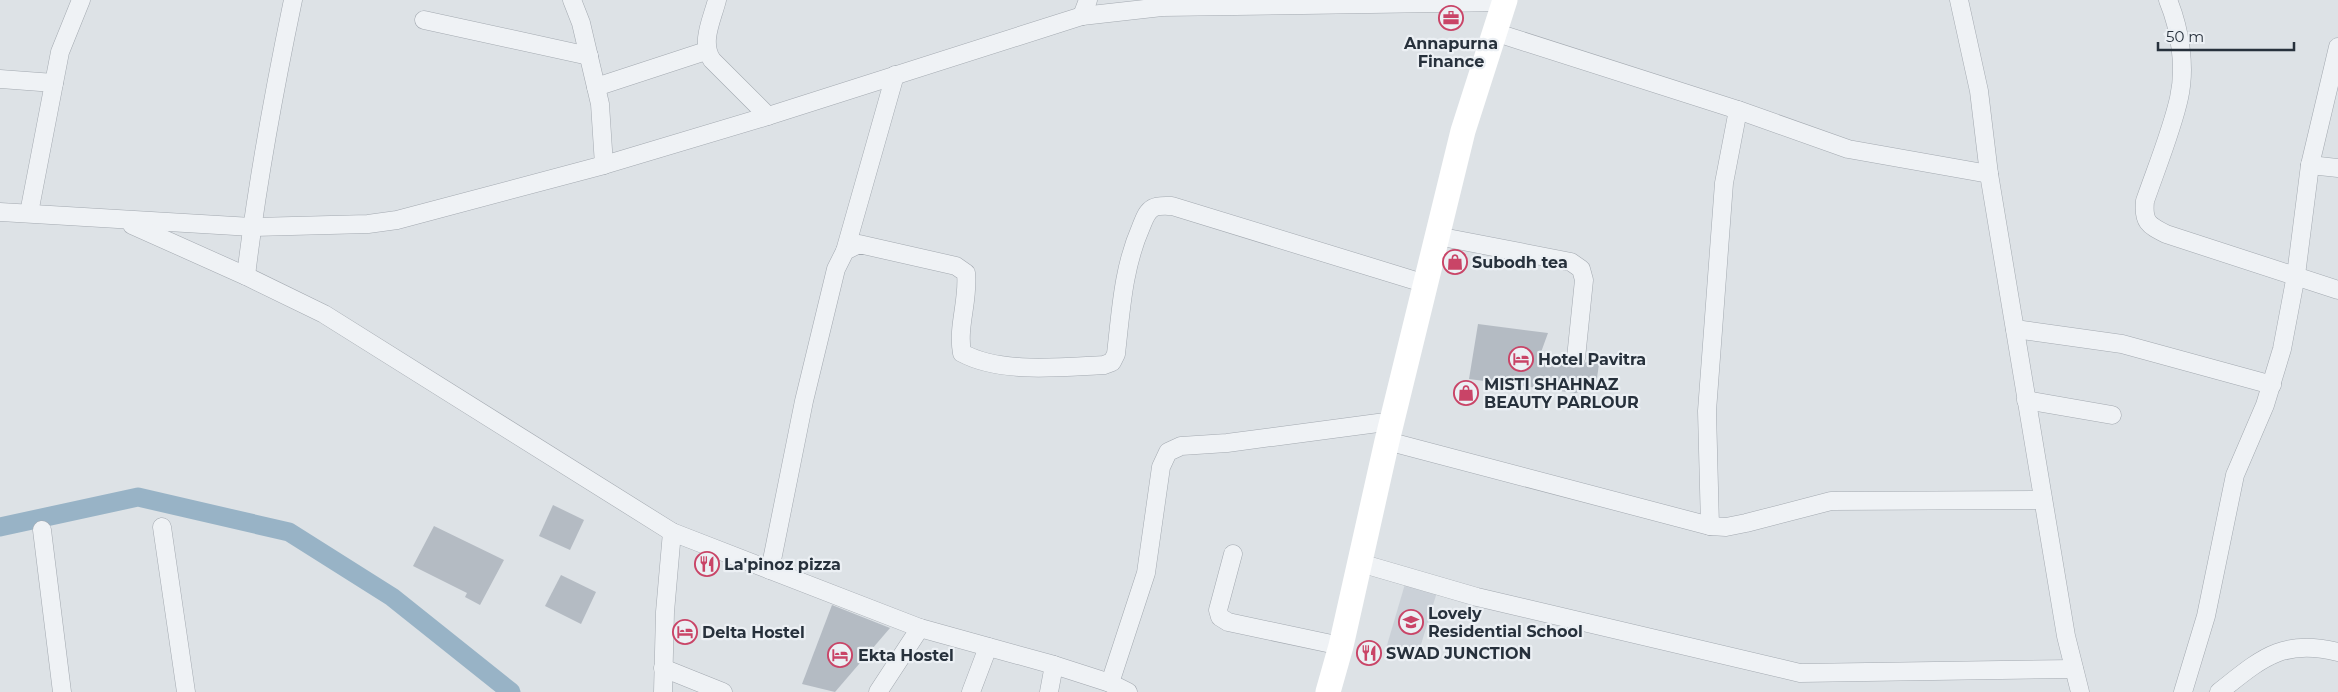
<svg xmlns="http://www.w3.org/2000/svg" width="2338" height="692" viewBox="0 0 2338 692" font-family="Montserrat,sans-serif">
<style>
.built{fill:#cbd1d8}
.lines{fill:none;stroke-linecap:round;stroke-linejoin:round}
.canal{stroke:#98b3c6;stroke-width:19}
.building{fill:#b4bbc3}
.street-casing{stroke:#a3a9b0;stroke-width:19}
.street{stroke:#eff2f5;stroke-width:18}
.secondary{stroke:#fff;stroke-width:25}
.labels{text-anchor:middle;stroke-width:4.5;stroke-linejoin:round;paint-order:stroke}
.poi-label{font-size:16px;font-weight:bold;fill:#27313c;stroke:#ecf0f4;text-anchor:start}
</style>
<rect width="100%" height="100%" fill="#dde2e6"/>
<!-- built -->
<polygon class="built" points="1405,584 1437,592 1416,661 1385,652"/>
<g class="lines">
<!-- canal -->
<polyline class="canal" points="0,527 138,497 289,532 392,597 511,692"/>
</g>
<!-- building -->
<g class="building">
<polygon points="1478,324 1548,333 1540,355 1566,359 1569,366 1574,368 1581,367 1586,362 1599,364 1596,385 1576,393 1469,379"/>
<polygon points="553,505 584,520 570,550 539,536"/>
<polygon points="434,526 504,560 480,605 465,597 467,593 413,566"/>
<polygon points="561,575 596,592 581,624 545,606"/>
<polygon points="832,605 890,628 835,692 802,684"/>
</g>
<g class="lines">
<defs>
<g id="street">
<polyline points="572,0 581,23 600,104 604,165"/>
<path d="M717,0C712,20 700,42 712,60L768,116"/>
<polyline points="1959,0 1979,91 1989,174 2066,636 2080,692"/>
<path d="M2168,0C2180,29 2186,67 2179,98C2172,130 2156,169 2145,201C2143,222 2148,225 2166,234L2338,290"/>
<polyline points="1082,16 1088,0"/>
<polyline points="424,20 589,56"/>
<polyline points="1494,32 1738,110 1848,149 1989,174"/>
<polyline points="0,79 54,83"/>
<polyline points="596,87 706,51"/>
<polyline points="2310,165 2338,168"/>
<polyline points="0,212 252,227 368,224 397,220 604,165 768,116 1082,16 1162,7 1505,2"/>
<polyline points="29,213 60,52 81,0"/>
<polyline points="132,225 246,276 324,314 672,532 920,628 1054,665 1110,683 1128,692"/>
<polyline points="1437,236 1571,262 1581,269 1584,280 1576,358"/>
<polyline points="845,251 895,75"/>
<path d="M246,276C257,183 274,91 293,0"/>
<polyline points="2015,329 2122,344 2272,385"/>
<polyline points="2026,400 2112,415"/>
<polyline points="1387,441 1710,526 1726,527 1746,523 1831,501 2043,500"/>
<polyline points="1710,526 1707,411 1724,183 1738,110"/>
<polyline points="162,527 186,692"/>
<polyline points="42,530 62,692"/>
<polyline points="1233,554 1218,610 1220,617 1228,622 1341,646"/>
<polyline points="1360,563 1477,597 1800,673 2074,669"/>
<path d="M770,570L804,401L836,269L845,251L859,244L956,266L966,273C969,300 957,326 962,353C1001,374 1061,367 1104,365L1112,362L1116,354C1121,310 1123,268 1141,227C1144,220 1146,212 1153,208C1158,205 1166,206 1172,206L1426,284"/>
<polyline points="663,668 723,692"/>
<polyline points="1110,683 1146,573 1161,467 1168,452 1181,446 1227,443 1393,421"/>
<polyline points="663,692 665,612 672,532"/>
<polyline points="878,692 920,628"/>
<polyline points="971,692 988,647"/>
<polyline points="1049,692 1054,665"/>
<polyline points="2183,692 2206,616 2235,475 2265,405 2282,349 2296,275 2310,165 2338,47"/>
<path d="M2219,692C2261,659 2282,638 2338,652"/>
</g>
</defs>
<!-- street casing -->
<use href="#street" class="street-casing"/>
<!-- street -->
<use href="#street" class="street"/>
<!-- secondary -->
<polyline class="secondary" points="1328,692 1341,646 1387,441 1463,131 1505,0"/>
</g>
<!-- icons -->
<defs>
<symbol id="office-ring" viewBox="-11 -11 22 22"><circle r="9.5" fill="#ecf0f4" stroke="#c94467" stroke-width="1.5"/><path d="M-6-3h4V-5.5h4V-3h4V5H-6ZM-1-4.5V-3h2v-1.5ZM-6 0V1H6V0Z" fill="#c94467"/></symbol>
<symbol id="shop-ring" viewBox="-11 -11 22 22"><circle r="9.5" fill="#ecf0f4" stroke="#c94467" stroke-width="1.5"/><path d="M-5-2.5h2.3a2.7 3.5 0 0 1 5.4 0H5L5.5 6h-11ZM-1.5-2.5h3a1.5 2.3 0 0 0-3 0Z" fill="#c94467"/></symbol>
<symbol id="hotel-ring" viewBox="-11 -11 22 22"><circle r="9.5" fill="#ecf0f4" stroke="#c94467" stroke-width="1.5"/><path d="M-6-4.5h1.5V1H6V5H4.5V3h-9V5H-6ZM-4 0a1.8 1.8 0 1 1 3.6 0ZM.5 0V-2.5h3Q6-2.5 6 0Z" fill="#c94467"/></symbol>
<symbol id="restaurant-ring" viewBox="-11 -11 22 22"><circle r="9.5" fill="#ecf0f4" stroke="#c94467" stroke-width="1.5"/><path d="M-5-6h1v4h1v-4h1v4h1v-4h1v5L-1.5 .5V6h-2V.5L-5-1ZM5-6V6H3V1.5H1.5Q1.5-4 5-6Z" fill="#c94467"/></symbol>
<symbol id="school-ring" viewBox="-11 -11 22 22"><circle r="9.5" fill="#ecf0f4" stroke="#c94467" stroke-width="1.5"/><path d="M0-5L7-2L0 1L-7-2ZM-4 1L0 2.5L4 1V4Q0 6-4 4Z" fill="#c94467"/></symbol>
</defs>
<g fill-rule="evenodd">
<use href="#office-ring" x="1437" y="4" width="28" height="28"/>
<use href="#shop-ring" x="1441" y="248" width="28" height="28"/>
<use href="#hotel-ring" x="1507" y="345" width="28" height="28"/>
<use href="#shop-ring" x="1452" y="379" width="28" height="28"/>
<use href="#restaurant-ring" x="693" y="550" width="28" height="28"/>
<use href="#school-ring" x="1397" y="608" width="28" height="28"/>
<use href="#hotel-ring" x="671" y="618" width="28" height="28"/>
<use href="#restaurant-ring" x="1355" y="639" width="28" height="28"/>
<use href="#hotel-ring" x="826" y="641" width="28" height="28"/>
</g>
<g class="labels">
<!-- poi labels -->
<g class="poi-label">
<text x="1451" y="49" text-anchor="middle">Annapurna<tspan x="1451" dy="18">Finance</tspan></text>
<text x="1472" y="268">Subodh tea</text>
<text x="1538" y="365">Hotel Pavitra</text>
<text x="1484" y="390">MISTI SHAHNAZ<tspan x="1484" dy="18">BEAUTY PARLOUR</tspan></text>
<text x="724" y="570">La'pinoz pizza</text>
<text x="1428" y="619">Lovely<tspan x="1428" dy="18">Residential School</tspan></text>
<text x="702" y="638">Delta Hostel</text>
<text x="1386" y="659">SWAD JUNCTION</text>
<text x="858" y="661">Ekta Hostel</text>
</g>
</g>
<!-- scale -->
<path d="M2158 42v8h136v-8" fill="none" stroke="#27313c" stroke-width="2.5"/>
<text x="2166" y="42" font-size="15" fill="#27313c" stroke="#ecf0f4" stroke-width="4" paint-order="stroke">50 m</text>
</svg>
